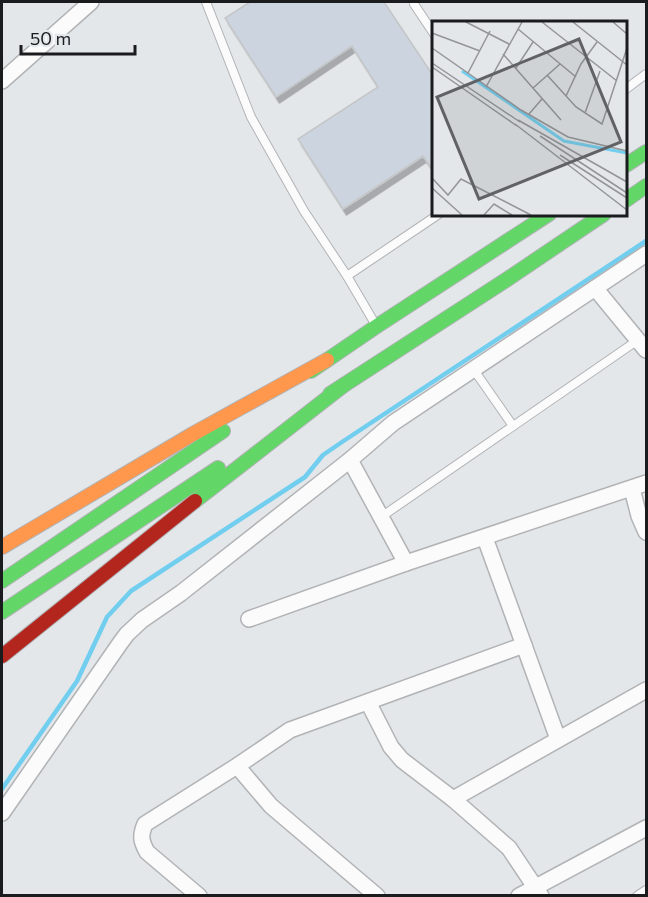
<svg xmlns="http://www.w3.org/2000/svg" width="648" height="897" viewBox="0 0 648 897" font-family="Commissioner,sans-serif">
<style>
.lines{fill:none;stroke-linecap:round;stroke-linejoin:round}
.stream{stroke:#72ceef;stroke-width:4.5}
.building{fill:#ccd4df;stroke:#c4c6c8;stroke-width:1.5;filter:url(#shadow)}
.lane-casing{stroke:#b1b3b5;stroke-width:10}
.street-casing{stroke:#b1b3b5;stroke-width:18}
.fast-casing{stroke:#b1b3b5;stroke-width:16}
.slow-casing{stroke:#b1b3b5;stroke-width:16}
.jam-casing{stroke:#b1b3b5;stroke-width:16}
.lane{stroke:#fbfbfc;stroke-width:8}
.street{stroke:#fbfbfc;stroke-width:15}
.fast{stroke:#63d668;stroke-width:14}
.slow{stroke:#ff974d;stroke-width:14}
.jam{stroke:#b3261e;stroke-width:14}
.inset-river{fill:none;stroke:#72ceef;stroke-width:3}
.inset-road{fill:none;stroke:#939598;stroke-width:1.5}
.view{fill:#616265;fill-opacity:0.15;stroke:#616265;stroke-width:3}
.inset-edge{fill:none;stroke:#1a1b1d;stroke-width:3}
</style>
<defs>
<filter id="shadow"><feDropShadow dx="3.5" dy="6" stdDeviation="0" flood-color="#0004"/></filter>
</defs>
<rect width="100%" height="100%" fill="#e4e7ea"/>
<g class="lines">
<!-- stream -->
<polyline class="stream" points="2,789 77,681 107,617 131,591 305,477 323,455 342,442 646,241"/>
</g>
<!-- building -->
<polygon class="building" points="250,2 384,2 434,77 434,171 423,156 343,209 298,139 378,87 352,46 276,97 225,18"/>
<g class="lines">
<defs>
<g id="lane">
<polyline points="206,2 251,117 304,211 347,276 374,322"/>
<polyline points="414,4 434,34"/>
<polyline points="626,89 646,74"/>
<polyline points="347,276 439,214"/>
<polyline points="474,370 513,426"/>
<polyline points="381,517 638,340"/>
<polyline points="637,896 646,890"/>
</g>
<g id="street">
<polyline points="2,81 91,2"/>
<polyline points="595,288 646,350"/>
<polyline points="350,460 406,563"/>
<polyline points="632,489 639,516 646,532"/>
<polyline points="485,538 558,739"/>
<polyline points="249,619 406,563 646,483"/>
<polyline points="368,702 391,747 402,760 453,799 509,848 541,896"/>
<polyline points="237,766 271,806 377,896"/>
<polyline points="453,799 646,690"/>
<polyline points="2,813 121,642 127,634 142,620 181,593 350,460 393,423 646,254"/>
<path d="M199,896L147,852C141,841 140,836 145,824L237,766L290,730L524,645"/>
<polyline points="519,896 646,828"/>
</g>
<g id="fast">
<polyline points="626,165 646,152"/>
<polyline points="626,200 646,186"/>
<polyline points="311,371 377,326 549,214"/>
<polyline points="330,394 506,280 604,214"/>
<polyline points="195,501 344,385"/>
<polyline points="2,581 223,431"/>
<polyline points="2,612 218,468"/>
</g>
<polyline id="slow" points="2,547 193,434 327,360"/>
<polyline id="jam" points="2,656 195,501"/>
</defs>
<!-- lane casing -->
<use href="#lane" class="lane-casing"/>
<!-- street casing -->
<use href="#street" class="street-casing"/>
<!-- fast casing -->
<use href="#fast" class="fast-casing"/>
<!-- slow casing -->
<use href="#slow" class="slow-casing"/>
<!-- jam casing -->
<use href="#jam" class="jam-casing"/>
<!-- lane -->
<use href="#lane" class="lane"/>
<!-- street -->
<use href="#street" class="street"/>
<!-- fast -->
<use href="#fast" class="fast"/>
<!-- slow -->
<use href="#slow" class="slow"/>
<!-- jam -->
<use href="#jam" class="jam"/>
</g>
<!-- overview -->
<g transform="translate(432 21)">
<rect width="195" height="195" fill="#e4e7ea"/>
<path class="inset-river" d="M30,50L132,120L195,132"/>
<path class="inset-road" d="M34,1L77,23M110,1L185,60M141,1L195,44M181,1L195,13M86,8L144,56M0,12L48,30M0,27L89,89L136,116L195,130M71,33L129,99M0,42L88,101M0,46L85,105M84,47L101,21M36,52L58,10M115,54L144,86L170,103L195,27M54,66L90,1M101,67L128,43M134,75L149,43L165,21M153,92L168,50M97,93L110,78M86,99L195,161M83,103L195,189M108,115L195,172M128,134L195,177M0,157L16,174L29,158L99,194M0,167L30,194M52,194L62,183L80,194"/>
<path class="view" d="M147,18L189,121L47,178L5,76Z"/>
<rect width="195" height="195" class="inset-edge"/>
</g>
<!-- border -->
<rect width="648" height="897" fill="none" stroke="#1a1b1d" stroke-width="6"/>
<!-- scale -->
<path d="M21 45v9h114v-9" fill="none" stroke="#1a1b1d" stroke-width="3"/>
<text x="30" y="45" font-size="18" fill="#1a1b1d" stroke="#e2e7ec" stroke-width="4.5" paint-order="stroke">50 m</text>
</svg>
